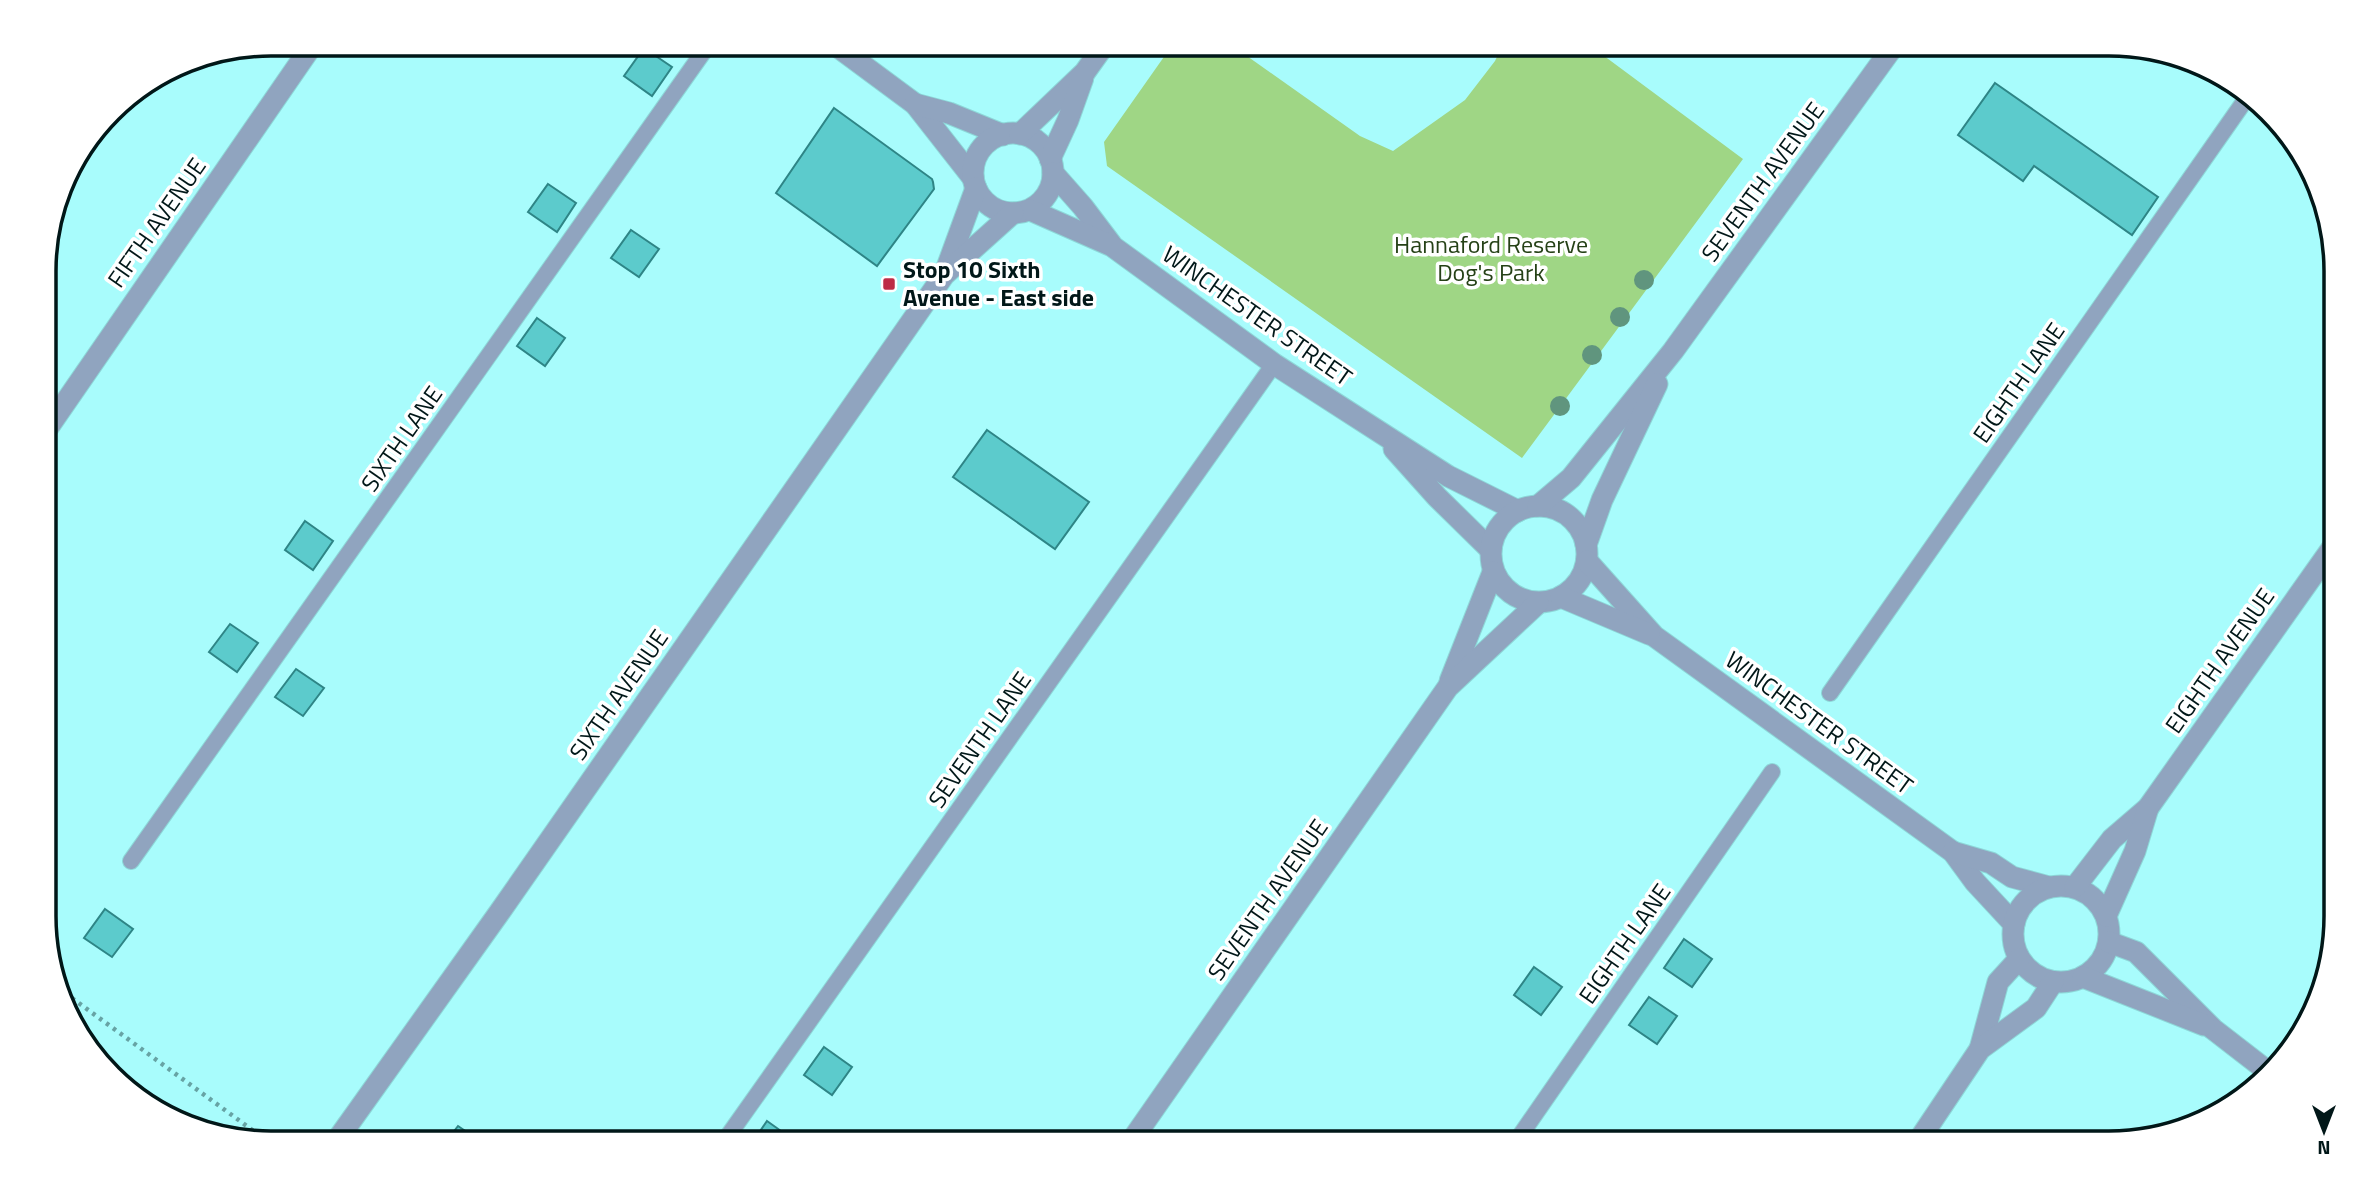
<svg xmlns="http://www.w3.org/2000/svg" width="2380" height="1187" viewBox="0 0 2380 1187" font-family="'Titillium Web',sans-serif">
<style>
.green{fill:#9fd685}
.building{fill:#5ccbcc;stroke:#2e8586;stroke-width:2}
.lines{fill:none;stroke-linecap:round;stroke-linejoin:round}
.service-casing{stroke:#8dd7d8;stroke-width:18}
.minor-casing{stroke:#8dd7d8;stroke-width:23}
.path{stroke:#67a3a4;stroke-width:4.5;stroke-dasharray:3.5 5;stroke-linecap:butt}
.service{stroke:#90a4bf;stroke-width:16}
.minor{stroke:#90a4bf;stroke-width:21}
.tree{fill:#60957e}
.poi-dot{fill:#bd2c46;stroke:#fff;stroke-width:2.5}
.labels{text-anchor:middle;stroke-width:7;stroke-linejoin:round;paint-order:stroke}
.street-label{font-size:24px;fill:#011718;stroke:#fff}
.park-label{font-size:24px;fill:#254116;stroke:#fff}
.poi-label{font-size:24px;font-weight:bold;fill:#011718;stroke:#fff;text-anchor:start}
.rim{fill:none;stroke:#011718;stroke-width:3.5}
</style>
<rect width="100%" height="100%" fill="#a8fcfc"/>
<!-- green -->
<polygon class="green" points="1173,44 1230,44 1360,136 1393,151 1465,100 1495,61 1503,44 1588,44 1743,159 1522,458 1107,166 1104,142"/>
<!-- building -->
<g class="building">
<polygon points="644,48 672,67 652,96 624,76"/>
<polygon points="1995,83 2158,197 2132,235 2034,166 2023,181 1958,135"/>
<polygon points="834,108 932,179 933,182 934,189 877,266 776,193"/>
<polygon points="548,184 576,203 557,232 528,212"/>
<polygon points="631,230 659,249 639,277 611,258"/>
<polygon points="537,318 565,338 545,366 517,346"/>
<polygon points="987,430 1089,502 1055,549 953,477"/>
<polygon points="305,521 333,541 313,570 285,550"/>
<polygon points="230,624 258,643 237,672 209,652"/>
<polygon points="296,669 324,688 303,716 275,697"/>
<polygon points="105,909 133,929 112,957 84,938"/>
<polygon points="1684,939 1712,959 1692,987 1664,968"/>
<polygon points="1534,967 1562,987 1541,1015 1514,995"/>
<polygon points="1649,997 1677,1016 1657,1044 1629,1025"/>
<polygon points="824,1047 852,1067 832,1095 804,1075"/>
<polygon points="767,1121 795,1141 794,1143 752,1143"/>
<polygon points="458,1126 483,1143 445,1143"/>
</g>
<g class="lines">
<defs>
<g id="service">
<polyline points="1830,693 2246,99"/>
<polyline points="131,861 709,44"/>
<polyline points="723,1143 1274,364"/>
<polyline points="1515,1143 1772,772"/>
</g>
<g id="minor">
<polyline points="834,44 915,104 973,178"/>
<polyline points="915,104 949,113 1003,135"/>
<circle cx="1013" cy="173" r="40"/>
<polyline points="1020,134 1085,72 1105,44"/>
<polyline points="1050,159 1068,120 1083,78"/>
<polyline points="1053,173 1083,207 1111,244"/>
<polyline points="1030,210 1112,246 1274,364 1448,476 1518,511"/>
<polyline points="946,270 976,188"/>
<polyline points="45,432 313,44"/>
<polyline points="1394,449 1437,497 1490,549"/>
<circle cx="1539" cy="554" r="48"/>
<polyline points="1538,506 1571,478 1673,351 1895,44"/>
<polyline points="1586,545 1602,500 1657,384"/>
<polyline points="1587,561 1654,636 1953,852 1975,882 2014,924"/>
<polyline points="1561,597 1649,634"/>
<polyline points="1450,681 1493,572"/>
<polyline points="1953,852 1991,863 2012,877 2049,887"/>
<circle cx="2061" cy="934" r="48"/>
<polyline points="2075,887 2112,839 2148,808 2335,544"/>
<polyline points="2106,916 2135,851 2148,808"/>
<polyline points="2109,942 2136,952 2213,1029 2266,1070"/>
<polyline points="2083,977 2204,1025"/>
<polyline points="1980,1049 1998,982 2019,959"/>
<polyline points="335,1143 499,913 944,275 1013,213"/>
<polyline points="1130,1143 1448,687 1538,603"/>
<polyline points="1917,1143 1980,1049 2036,1008 2053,982"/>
</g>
</defs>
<!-- service casing -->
<use href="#service" class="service-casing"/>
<!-- minor casing -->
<use href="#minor" class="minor-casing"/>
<!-- path -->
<polyline class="path" points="65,993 270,1143"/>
<!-- service -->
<use href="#service" class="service"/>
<!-- minor -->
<use href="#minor" class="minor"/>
</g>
<!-- trees -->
<g class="tree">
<circle cx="1644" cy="280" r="10"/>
<circle cx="1620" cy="317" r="10"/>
<circle cx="1592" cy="355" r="10"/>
<circle cx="1560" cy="406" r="10"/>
</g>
<!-- markers -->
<rect class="poi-dot" x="882" y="277" width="14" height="14" rx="3.5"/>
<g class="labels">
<!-- street labels -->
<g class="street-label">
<text transform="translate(1763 182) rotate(-54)" y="8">SEVENTH AVENUE</text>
<text transform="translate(157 223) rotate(-55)" y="8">FIFTH AVENUE</text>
<text transform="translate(1257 316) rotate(35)" y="8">WINCHESTER STREET</text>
<text transform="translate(2019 383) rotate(-55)" y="8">EIGHTH LANE</text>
<text transform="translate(402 439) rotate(-55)" y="8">SIXTH LANE</text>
<text transform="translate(2220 661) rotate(-55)" y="8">EIGHTH AVENUE</text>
<text transform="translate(619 695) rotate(-55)" y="8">SIXTH AVENUE</text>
<text transform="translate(1819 723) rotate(36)" y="8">WINCHESTER STREET</text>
<text transform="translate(980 740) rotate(-55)" y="8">SEVENTH LANE</text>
<text transform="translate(1268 900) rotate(-55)" y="8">SEVENTH AVENUE</text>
<text transform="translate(1625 944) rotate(-55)" y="8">EIGHTH LANE</text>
</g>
<!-- park labels -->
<g class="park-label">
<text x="1491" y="253">Hannaford Reserve<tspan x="1491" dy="28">Dog's Park</tspan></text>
</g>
<!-- poi labels -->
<g class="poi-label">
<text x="903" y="278">Stop 10 Sixth<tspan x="903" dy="28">Avenue - East side</tspan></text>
</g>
</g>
<!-- crop -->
<path d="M0 0H2380V1187H0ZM271 56H2109A215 215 0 0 1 2324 271V916A215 215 0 0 1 2109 1131H271A215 215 0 0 1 56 916V271A215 215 0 0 1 271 56Z" fill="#fff" fill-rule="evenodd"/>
<path class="rim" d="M271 56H2109A215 215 0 0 1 2324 271V916A215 215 0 0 1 2109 1131H271A215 215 0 0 1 56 916V271A215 215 0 0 1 271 56Z"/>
<!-- north arrow -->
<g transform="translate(2324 1131) rotate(180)" stroke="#ffffff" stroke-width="5" paint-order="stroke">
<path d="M0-5L12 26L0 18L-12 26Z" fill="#011718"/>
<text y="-10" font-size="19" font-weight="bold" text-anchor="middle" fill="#011718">N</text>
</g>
</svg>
